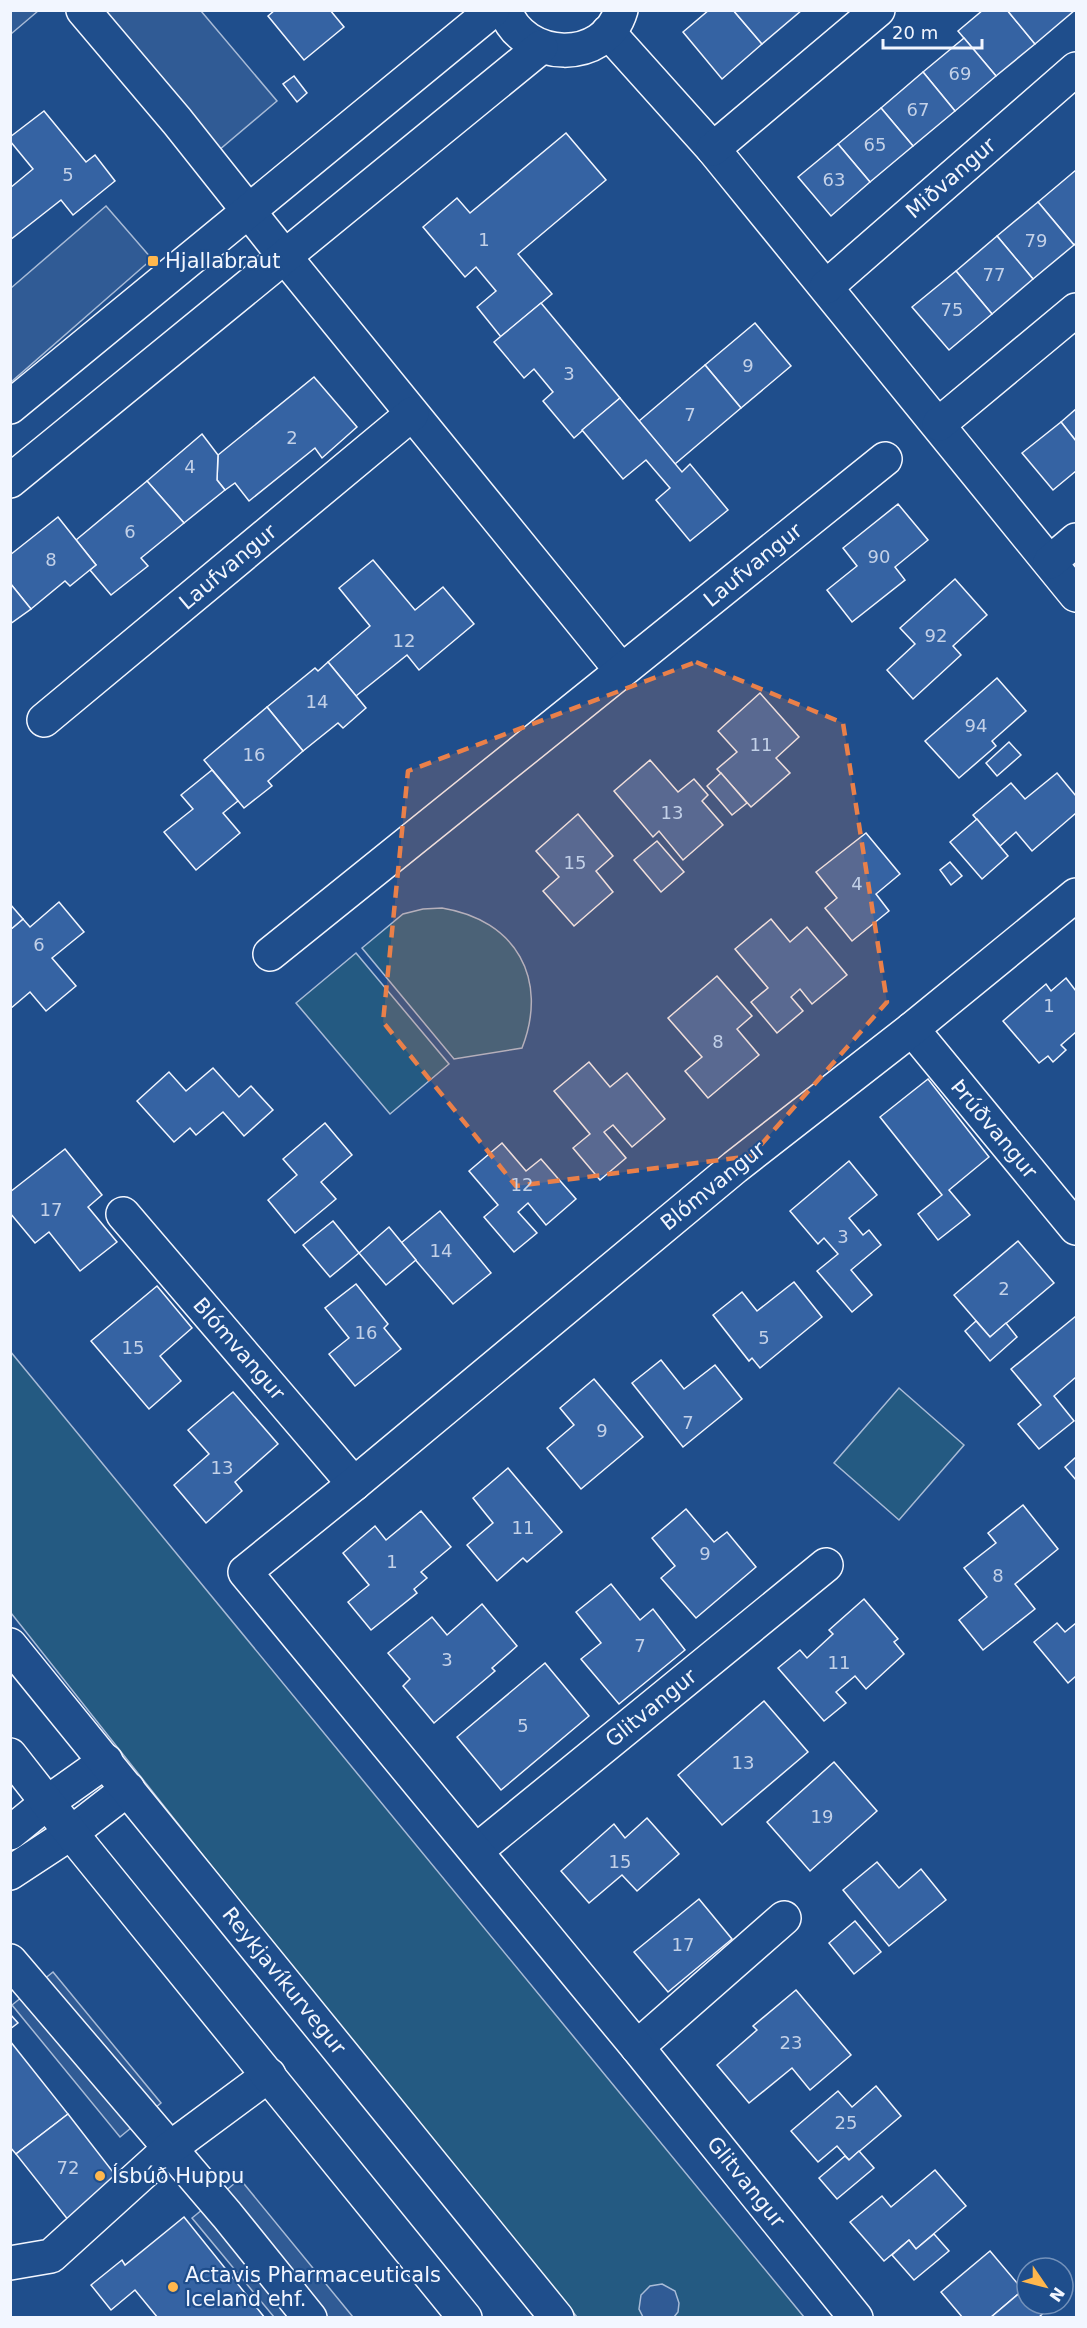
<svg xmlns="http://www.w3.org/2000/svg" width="1087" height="2328" viewBox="0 0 1087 2328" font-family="'DejaVu Sans',sans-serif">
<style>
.green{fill:#245a82;stroke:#a8bbd7;stroke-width:1.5}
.parking{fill:#305b95;stroke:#a8bbd7;stroke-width:1.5}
.building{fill:#3563a3;stroke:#f2f6ff;stroke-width:1.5}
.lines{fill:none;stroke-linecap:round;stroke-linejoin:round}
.minor-casing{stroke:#f2f6ff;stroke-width:36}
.major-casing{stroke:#f2f6ff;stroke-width:36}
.minor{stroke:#1f4e8c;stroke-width:33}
.major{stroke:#1f4e8c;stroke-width:33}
.marked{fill:#ea8049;fill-opacity:0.2;stroke:#ea8049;stroke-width:4.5;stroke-dasharray:12 8;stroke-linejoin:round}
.poi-dot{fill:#ffb74d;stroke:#1f4e8c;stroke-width:2}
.labels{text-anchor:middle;stroke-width:4.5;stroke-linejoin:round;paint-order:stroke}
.number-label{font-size:18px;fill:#c3d1e8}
.street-label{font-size:21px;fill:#f2f6ff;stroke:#1f4e8c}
.poi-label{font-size:21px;fill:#f2f6ff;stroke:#1f4e8c;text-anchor:start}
</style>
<rect width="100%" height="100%" fill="#1f4e8c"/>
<!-- green -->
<g class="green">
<path d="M442,908C516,920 549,979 522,1048L454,1059L362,948L403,914L423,909Z"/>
<polygon points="356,953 449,1064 390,1114 296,1003"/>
<polygon points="10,1351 804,2317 577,2317 362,2056 11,1613"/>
<polygon points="899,1388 964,1445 899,1520 834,1463"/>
</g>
<!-- parking -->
<g class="parking">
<polygon points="11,10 38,10 38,11 11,34"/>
<polygon points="68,11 201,11 277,101 199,167"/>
<polygon points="106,206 152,259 11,382 11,288"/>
<polygon points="53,1972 161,2103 120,2137 12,2005"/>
<polygon points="240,2179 353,2317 274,2317 192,2218"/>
<polygon points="662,2284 675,2291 679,2303 678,2312 674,2317 643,2317 639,2309 641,2295 650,2286"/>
</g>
<!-- building -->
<g class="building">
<polygon points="275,10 330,10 344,27 304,60 268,16"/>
<polygon points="709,10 733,10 762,44 722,79 683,32"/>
<polygon points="733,10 802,10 762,44"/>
<polygon points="983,10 1007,10 1035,44 996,76 958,31"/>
<polygon points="1007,10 1075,10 1035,44"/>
<polygon points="964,38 996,76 955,111 923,72"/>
<polygon points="923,72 955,111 913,146 881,108"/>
<polygon points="294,76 307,93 297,102 283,84"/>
<polygon points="881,108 913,146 870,182 838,144"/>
<polygon points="44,111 86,162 95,155 115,181 73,215 61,200 10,240 10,188 33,169 10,141 10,137"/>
<polygon points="566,133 606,180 518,254 552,294 501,337 477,307 496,291 476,267 465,277 423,227 457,198 470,213"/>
<polygon points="838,144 870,182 831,216 798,177"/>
<polygon points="1076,170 1076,243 1074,245 1038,202"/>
<polygon points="1038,202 1074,245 1033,279 997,236"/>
<polygon points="997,236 1033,279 992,314 956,271"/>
<polygon points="956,271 992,314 949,350 912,307"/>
<polygon points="541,303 620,398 574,438 543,401 553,392 534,369 524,378 494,342"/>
<polygon points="755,323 791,366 741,408 705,365"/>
<polygon points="705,365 741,408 675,464 639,421"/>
<polygon points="314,377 357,427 322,458 315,448 249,501 235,483 225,490 217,480 218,455"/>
<polygon points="620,398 682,472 690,464 728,510 690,541 656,500 670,488 646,460 623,479 582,430"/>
<polygon points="1076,409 1076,441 1061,422"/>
<polygon points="1061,422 1076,441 1076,471 1053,490 1022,453"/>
<polygon points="202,434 218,455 217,480 225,490 184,523 147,481"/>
<polygon points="147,481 184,523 141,558 148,566 111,595 90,570 96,565 76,540"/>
<polygon points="898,504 928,540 895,567 905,580 852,622 827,590 857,566 843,548"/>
<polygon points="58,517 96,565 70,586 65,581 31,609 10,583 10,555"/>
<polygon points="373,560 415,610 443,587 474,624 419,670 407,655 356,696 328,662 370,626 339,588"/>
<polygon points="955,579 987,615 953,646 961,655 913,699 887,670 915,644 900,628"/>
<polygon points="10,583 31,609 10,624"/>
<polygon points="328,662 366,708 343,728 338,723 303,751 267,707 315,668 318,671"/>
<polygon points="997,678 1026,711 992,741 996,746 959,778 925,741"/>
<polygon points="760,693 799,737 776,758 790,773 751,807 717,769 737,752 718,731"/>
<polygon points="267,707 303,751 268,781 272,786 244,808 204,760"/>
<polygon points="1009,742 1021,755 997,776 986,763"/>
<polygon points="650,760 678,792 694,779 708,795 702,801 723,825 683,860 659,831 653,837 614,791"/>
<polygon points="212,770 238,801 223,813 240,833 196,870 164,832 193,809 181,795"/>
<polygon points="721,773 747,803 732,815 707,786"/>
<polygon points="1057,773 1076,796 1076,813 1032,851 1016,832 1000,846 973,815 1011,783 1025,799"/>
<polygon points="578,814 613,856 596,871 613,892 574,926 543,891 559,877 536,851"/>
<polygon points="977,819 1008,856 982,879 950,842"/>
<polygon points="866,833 900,874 876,894 889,911 852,941 825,908 837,898 816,872"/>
<polygon points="657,841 684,872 661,892 634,860"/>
<polygon points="950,862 962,876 951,885 940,870"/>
<polygon points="59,902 84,932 52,958 76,986 46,1011 30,992 10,1009 10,930 23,919 30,927"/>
<polygon points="10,904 23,919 10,930"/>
<polygon points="771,919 790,942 807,927 847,975 812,1004 800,989 791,997 803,1011 777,1033 751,1002 768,988 735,949"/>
<polygon points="717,976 752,1016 737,1029 759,1055 708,1098 685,1071 702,1057 668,1018"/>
<polygon points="1066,978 1076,991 1076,1032 1061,1045 1066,1050 1053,1062 1048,1056 1039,1063 1003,1021 1046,984 1051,991"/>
<polygon points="589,1062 610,1087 627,1073 665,1119 632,1147 613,1125 604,1132 626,1158 600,1180 573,1148 590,1134 554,1091"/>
<polygon points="213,1068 239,1097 251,1086 273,1110 244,1136 223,1112 196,1135 190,1128 174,1142 137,1101 169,1072 186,1091"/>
<polygon points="928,1079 989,1157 949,1190 970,1215 938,1240 918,1214 942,1195 880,1117"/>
<polygon points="325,1123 352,1155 321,1182 336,1199 295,1233 268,1200 297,1175 283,1159"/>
<polygon points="502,1143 526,1171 541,1159 576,1199 546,1225 528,1203 518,1212 537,1233 514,1252 484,1217 498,1205 469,1171"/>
<polygon points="65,1149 102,1195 88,1207 117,1242 80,1271 49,1232 35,1243 10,1213 10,1192"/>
<polygon points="849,1161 877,1195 849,1218 863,1235 869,1230 881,1245 851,1270 872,1295 852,1312 817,1271 838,1254 824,1238 818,1244 790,1211"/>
<polygon points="440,1211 491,1273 453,1304 401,1243"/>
<polygon points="333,1221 359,1253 330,1277 303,1245"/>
<polygon points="389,1227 416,1260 386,1285 359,1253"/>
<polygon points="1018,1241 1054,1283 990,1337 954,1295"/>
<polygon points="794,1282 822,1317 760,1368 752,1358 749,1361 713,1315 742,1292 757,1311"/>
<polygon points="356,1284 388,1324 384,1328 401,1349 355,1386 329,1354 349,1338 325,1308"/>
<polygon points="157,1286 192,1328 160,1356 181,1381 149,1409 91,1341"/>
<polygon points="1076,1316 1076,1377 1054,1396 1074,1421 1039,1449 1018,1424 1041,1405 1011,1369"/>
<polygon points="976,1321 990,1337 1006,1323 1017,1337 990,1361 965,1331"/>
<polygon points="661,1360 684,1389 715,1365 742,1399 683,1447 632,1383"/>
<polygon points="594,1379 643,1437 581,1489 547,1448 574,1425 560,1408"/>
<polygon points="233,1392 278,1444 235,1482 242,1491 206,1523 174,1485 209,1454 188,1430"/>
<polygon points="1076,1457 1076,1480 1065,1467"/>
<polygon points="508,1468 562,1532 527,1562 523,1558 497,1581 467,1545 493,1523 473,1498"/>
<polygon points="1023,1505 1058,1549 1015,1584 1035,1609 983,1650 959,1620 987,1597 964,1568 996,1543 988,1533"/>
<polygon points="686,1509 714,1542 727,1532 756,1567 696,1618 661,1578 675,1566 652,1538"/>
<polygon points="421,1511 451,1547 421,1572 427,1578 414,1589 417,1593 371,1630 348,1602 369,1585 343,1553 375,1526 386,1540"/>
<polygon points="611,1584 640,1620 653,1609 685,1650 619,1704 581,1659 601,1643 576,1612"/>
<polygon points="864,1599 898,1639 894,1642 904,1654 866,1689 855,1676 836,1692 846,1703 824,1721 778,1668 800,1650 807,1658 833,1634 829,1630"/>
<polygon points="482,1604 517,1646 492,1668 495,1671 434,1723 403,1686 410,1679 388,1653 432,1617 447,1635"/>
<polygon points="1057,1623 1065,1632 1076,1623 1076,1676 1068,1683 1034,1642"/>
<polygon points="545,1663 589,1716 501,1790 457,1737"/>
<polygon points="764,1701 808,1752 722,1825 678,1775"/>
<polygon points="834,1762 877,1811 810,1871 767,1822"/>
<polygon points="647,1818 679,1854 637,1891 622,1875 589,1903 561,1871 614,1824 625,1838"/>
<polygon points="877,1862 899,1888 921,1869 946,1900 889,1946 843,1890"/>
<polygon points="699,1899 732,1939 668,1992 634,1952"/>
<polygon points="855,1921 881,1952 854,1974 829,1943"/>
<polygon points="796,1990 851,2055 810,2090 792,2068 749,2103 717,2065 757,2030 753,2026"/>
<polygon points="10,2014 18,2023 10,2029"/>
<polygon points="10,2041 68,2114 16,2154 10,2147"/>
<polygon points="876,2086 901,2116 849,2160 837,2146 818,2162 791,2131 838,2091 852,2107"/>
<polygon points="68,2114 120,2181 69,2221 16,2154"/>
<polygon points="859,2151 874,2168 837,2199 819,2178 845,2156 849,2160"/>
<polygon points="935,2170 966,2206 916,2249 909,2240 884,2261 850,2222 882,2196 891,2207"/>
<polygon points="184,2217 265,2318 158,2318 135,2290 111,2310 91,2285 122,2260 125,2265"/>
<polygon points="934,2234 949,2251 914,2280 892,2255 909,2240 916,2249"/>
<polygon points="990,2251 1023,2290 990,2318 963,2318 941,2292"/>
<polygon points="1027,2277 1027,2304 1053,2304 1038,2318 990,2318 1023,2290 1018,2284"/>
</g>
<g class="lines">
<defs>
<g id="minor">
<polyline points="83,10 177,121 285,257 621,670"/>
<polyline points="608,32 713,149 1076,595"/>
<polyline points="713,149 878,10"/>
<polyline points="826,287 1076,69"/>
<polyline points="939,424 1076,310"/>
<polyline points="1050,562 1076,540"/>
<polyline points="44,720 412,414"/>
<polyline points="270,954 885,459"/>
<polyline points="912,1029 1076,1228"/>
<polyline points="123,1214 354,1484"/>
<polyline points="10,1833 48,1802 106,1761"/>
<polyline points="476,1851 826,1565"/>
<polyline points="10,1873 71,1833 128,1789"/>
<polyline points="10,1961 227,2215 310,2318"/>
<polyline points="637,2047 784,1918"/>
<polyline points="10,2263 51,2256 169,2149 269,2075"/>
<polyline points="856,2318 637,2047 245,1572 354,1484 735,1167 912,1029 1076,895"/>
</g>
<g id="major">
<path d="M505,10C523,62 605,65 621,10"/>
<polyline points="10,407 493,10"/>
<polyline points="10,481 541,47"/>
<polyline points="10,1645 557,2318"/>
<polyline points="10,1755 71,1833 465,2318"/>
</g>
</defs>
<!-- minor casing -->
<use href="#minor" class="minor-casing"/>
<!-- major casing -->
<use href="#major" class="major-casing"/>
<!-- minor -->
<use href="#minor" class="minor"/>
<!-- major -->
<use href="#major" class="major"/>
</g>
<!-- marked area -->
<path class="marked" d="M696,662L843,723L887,1002L751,1156L516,1186L383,1022L408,771Z"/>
<!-- markers -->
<g class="poi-dot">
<rect x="147" y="255" width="12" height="12" rx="3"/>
<circle cx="100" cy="2176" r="6"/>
<circle cx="173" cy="2287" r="6"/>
</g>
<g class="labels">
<!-- number labels -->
<g class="number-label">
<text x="960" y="80">69</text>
<text x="918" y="116">67</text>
<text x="875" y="151">65</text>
<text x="68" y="181">5</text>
<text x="834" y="186">63</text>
<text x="484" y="246">1</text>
<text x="1036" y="247">79</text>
<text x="994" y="281">77</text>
<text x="952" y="316">75</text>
<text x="748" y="372">9</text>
<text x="569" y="380">3</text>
<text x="690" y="421">7</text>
<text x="292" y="444">2</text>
<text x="190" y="473">4</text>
<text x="130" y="538">6</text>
<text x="879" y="563">90</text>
<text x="51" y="566">8</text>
<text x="936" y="642">92</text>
<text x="404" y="647">12</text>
<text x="317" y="708">14</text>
<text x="976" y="732">94</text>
<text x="761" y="751">11</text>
<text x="254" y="761">16</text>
<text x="672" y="819">13</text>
<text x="575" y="869">15</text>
<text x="857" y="890">4</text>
<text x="39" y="951">6</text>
<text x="1049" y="1012">1</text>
<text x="718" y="1048">8</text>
<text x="522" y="1191">12</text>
<text x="51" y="1216">17</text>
<text x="843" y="1243">3</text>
<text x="441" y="1257">14</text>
<text x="1004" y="1295">2</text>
<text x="366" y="1339">16</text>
<text x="764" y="1344">5</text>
<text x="133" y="1354">15</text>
<text x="688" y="1429">7</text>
<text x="602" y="1437">9</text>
<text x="222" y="1474">13</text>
<text x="523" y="1534">11</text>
<text x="705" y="1560">9</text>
<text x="392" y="1568">1</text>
<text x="998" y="1582">8</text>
<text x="640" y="1652">7</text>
<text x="447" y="1666">3</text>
<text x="839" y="1669">11</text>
<text x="523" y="1732">5</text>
<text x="743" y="1769">13</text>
<text x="822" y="1823">19</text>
<text x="620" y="1868">15</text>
<text x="683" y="1951">17</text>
<text x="791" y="2049">23</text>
<text x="846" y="2129">25</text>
<text x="68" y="2174">72</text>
</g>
<!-- street labels -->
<g class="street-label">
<text transform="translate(951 178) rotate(-41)" y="7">Miðvangur</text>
<text transform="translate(753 565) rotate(-39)" y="7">Laufvangur</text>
<text transform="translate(228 567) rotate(-40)" y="7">Laufvangur</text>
<text transform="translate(994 1129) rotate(50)" y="7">Þrúðvangur</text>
<text transform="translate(713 1186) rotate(-39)" y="7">Blómvangur</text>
<text transform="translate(239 1349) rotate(49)" y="7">Blómvangur</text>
<text transform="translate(651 1708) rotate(-39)" y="7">Glitvangur</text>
<text transform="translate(284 1981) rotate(51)" y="7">Reykjavíkurvegur</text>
<text transform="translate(746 2182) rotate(51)" y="7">Glitvangur</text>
</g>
<!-- poi labels -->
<g class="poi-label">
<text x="165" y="268">Hjallabraut</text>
<text x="112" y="2183">Ísbúð Huppu</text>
<text x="185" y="2282">Actavis Pharmaceuticals<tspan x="185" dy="24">Iceland ehf.</tspan></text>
</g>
</g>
<!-- border -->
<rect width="1087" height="2328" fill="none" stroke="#f2f6ff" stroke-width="24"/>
<!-- north arrow -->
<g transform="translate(1045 2286) rotate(125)"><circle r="28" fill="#1f4e8c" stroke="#7391ba" stroke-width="1.5"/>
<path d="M0-4.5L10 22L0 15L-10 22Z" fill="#ffb74d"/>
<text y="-9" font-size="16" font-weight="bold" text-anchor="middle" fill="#f2f6ff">N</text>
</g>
<!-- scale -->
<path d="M883 39v9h99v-9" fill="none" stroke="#f2f6ff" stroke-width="3"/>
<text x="892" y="39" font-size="18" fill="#f2f6ff" stroke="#1f4e8c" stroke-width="4.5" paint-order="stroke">20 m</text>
</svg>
